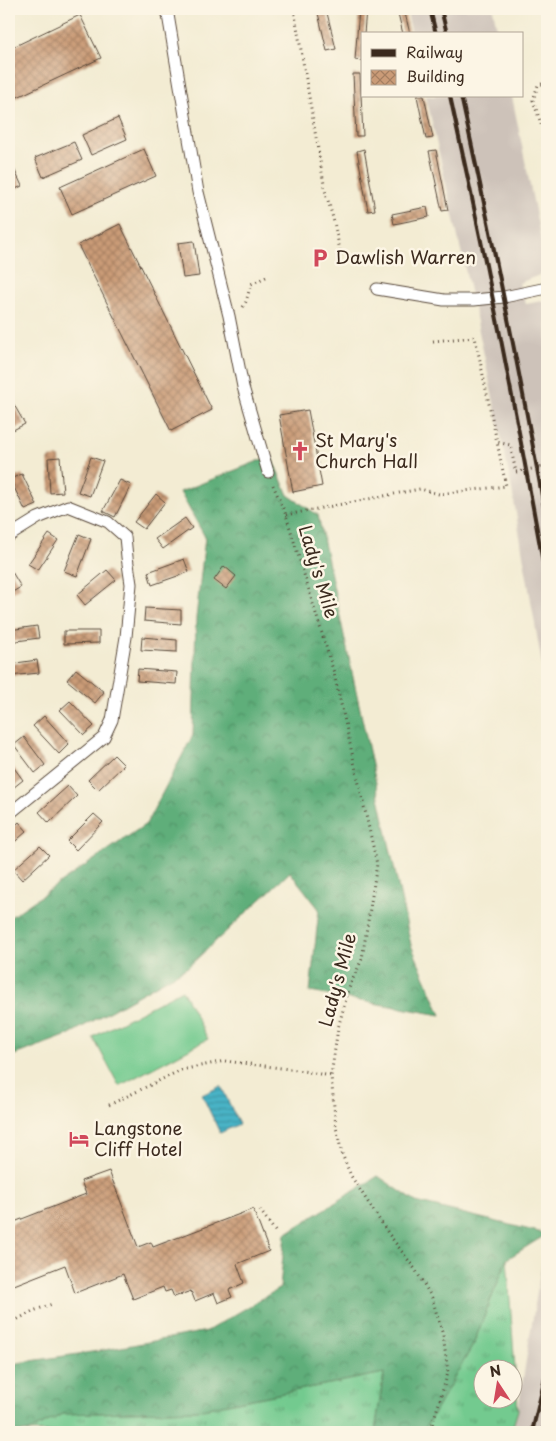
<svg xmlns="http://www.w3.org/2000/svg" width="556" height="1441" viewBox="0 0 556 1441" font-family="'Playpen Sans',sans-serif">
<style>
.industrial{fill:#cdc2b9}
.grass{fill:url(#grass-tufts);stroke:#577a56;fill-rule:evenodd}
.forest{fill:url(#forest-crowns);stroke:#4c6c4c}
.pitch{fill:#73ca8f;stroke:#577a56}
.water{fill:url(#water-rules);stroke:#426e72}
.building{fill:url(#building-cross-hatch)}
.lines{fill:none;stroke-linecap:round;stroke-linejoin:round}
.service-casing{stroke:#574739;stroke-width:13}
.path{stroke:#574739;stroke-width:3;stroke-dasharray:1 4;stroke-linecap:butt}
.service{stroke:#fff;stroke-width:11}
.rail{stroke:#3b2a1e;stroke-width:4}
.path-bridge{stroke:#574739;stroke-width:3;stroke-dasharray:1 4;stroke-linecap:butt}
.labels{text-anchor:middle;stroke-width:5;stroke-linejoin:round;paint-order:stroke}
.poi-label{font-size:18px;fill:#3b2a1e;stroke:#fcf5e5;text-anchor:start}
.street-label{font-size:18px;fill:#3b2a1e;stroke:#fcf5e5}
</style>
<defs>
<pattern id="grass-tufts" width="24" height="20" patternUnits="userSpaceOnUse" patternTransform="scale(1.25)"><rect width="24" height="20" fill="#73ca8f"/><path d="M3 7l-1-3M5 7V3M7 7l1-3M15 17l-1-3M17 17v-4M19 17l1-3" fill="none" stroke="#60a474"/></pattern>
<pattern id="forest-crowns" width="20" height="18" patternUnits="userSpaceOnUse" patternTransform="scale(1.25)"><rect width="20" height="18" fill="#5eae7a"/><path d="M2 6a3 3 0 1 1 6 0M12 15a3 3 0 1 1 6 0" fill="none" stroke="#4f8e63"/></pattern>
<pattern id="water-rules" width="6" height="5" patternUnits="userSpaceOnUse" patternTransform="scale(1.25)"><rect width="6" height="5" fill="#48b3c6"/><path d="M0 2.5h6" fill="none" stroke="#3d92a0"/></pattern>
<pattern id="building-cross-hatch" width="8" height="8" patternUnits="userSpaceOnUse" patternTransform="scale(1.25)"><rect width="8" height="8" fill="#ca9b77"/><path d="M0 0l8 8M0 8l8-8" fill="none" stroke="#a57f61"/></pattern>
</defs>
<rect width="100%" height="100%" fill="#fcf5e5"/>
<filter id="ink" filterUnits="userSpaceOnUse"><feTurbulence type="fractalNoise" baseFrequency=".02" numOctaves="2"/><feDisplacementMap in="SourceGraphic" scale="10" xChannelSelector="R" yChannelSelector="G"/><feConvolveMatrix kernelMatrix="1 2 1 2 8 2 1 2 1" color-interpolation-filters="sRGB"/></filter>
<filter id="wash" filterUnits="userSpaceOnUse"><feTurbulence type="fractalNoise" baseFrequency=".0096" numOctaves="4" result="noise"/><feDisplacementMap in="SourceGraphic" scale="20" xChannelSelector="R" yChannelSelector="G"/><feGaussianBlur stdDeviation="1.12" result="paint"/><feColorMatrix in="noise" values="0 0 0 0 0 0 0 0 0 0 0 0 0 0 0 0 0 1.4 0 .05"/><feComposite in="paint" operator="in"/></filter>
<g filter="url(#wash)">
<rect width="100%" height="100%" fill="#f3ecd3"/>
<!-- industrial -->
<g class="industrial">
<polygon points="406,9 493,9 498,34 412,34"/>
<polygon points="426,96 512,96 547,270 547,272 519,283 526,304 547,300 547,694 511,484 476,317"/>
<polygon points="547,1230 547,1432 511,1432 518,1410"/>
</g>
<!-- grass -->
<g class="grass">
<path d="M507,1259L518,1410L511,1432H423L473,1345ZM484,1368H514V1398H484Z"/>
<polygon points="384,1373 375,1432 27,1432 63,1414 197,1410"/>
</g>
<!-- forest -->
<g class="forest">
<polygon points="271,456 288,495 318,515 411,945 441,1015 310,992 319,909 290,872 188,967 68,1035 9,1057 9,918 146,824 193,735 196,618 205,537 180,492"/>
<polygon points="378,1176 416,1202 547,1234 507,1259 473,1345 423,1432 375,1432 384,1373 197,1410 63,1414 27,1432 9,1432 9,1368 17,1363 105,1350 207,1331 280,1288 285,1234"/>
</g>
<!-- pitch -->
<polygon class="pitch" points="182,990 208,1039 119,1086 93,1037"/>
<!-- water -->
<polygon class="water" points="221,1086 239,1124 220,1133 202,1095"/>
<g id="blocks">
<!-- building -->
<g class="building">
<polygon points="317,9 326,9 336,49 327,51"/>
<polygon points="359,9 366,9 364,34 362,34 362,61 355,60"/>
<polygon points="397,9 404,9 410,34 403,34"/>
<polygon points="80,15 101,58 9,101 9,49"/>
<polygon points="353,74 360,74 363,136 356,136"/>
<polygon points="417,96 424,96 433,138 426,139"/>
<polygon points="118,118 127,139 91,155 82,135"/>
<polygon points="74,142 82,160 43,177 35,158"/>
<polygon points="144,149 156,176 72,214 60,187"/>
<polygon points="364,149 375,210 368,211 357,151"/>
<polygon points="436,150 448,210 442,211 429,151"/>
<polygon points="9,158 22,186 9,192"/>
<polygon points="427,207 429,217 394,224 392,214"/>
<polygon points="120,224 212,410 171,431 78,245"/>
<polygon points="194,241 199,276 183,278 178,243"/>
<polygon points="9,396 25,424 9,432"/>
<polygon points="308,410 322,486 293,492 279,415"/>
<polygon points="60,457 63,492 50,493 48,458"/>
<polygon points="91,457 103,461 90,496 78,492"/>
<polygon points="22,474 37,505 25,510 10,479"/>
<polygon points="120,480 131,485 115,517 103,511"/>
<polygon points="156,494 165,502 144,529 134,522"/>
<polygon points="185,518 192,528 163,549 155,539"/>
<polygon points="49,534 58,540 38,570 28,564"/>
<polygon points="79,534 91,539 77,576 64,571"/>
<polygon points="184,559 189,572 152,585 148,572"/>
<polygon points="224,566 236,576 226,589 214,580"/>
<polygon points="9,567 21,587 9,594"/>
<polygon points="107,570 116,580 85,605 77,595"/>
<polygon points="145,608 181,610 181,624 144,621"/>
<polygon points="37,626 39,638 9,642 9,630"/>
<polygon points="64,631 99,631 99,643 64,644"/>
<polygon points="142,637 177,640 177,652 141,650"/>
<polygon points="37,660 39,673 9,676 9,664"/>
<polygon points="76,669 104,692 95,703 67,680"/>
<polygon points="138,669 177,672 176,684 137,681"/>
<polygon points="70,701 94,726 84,735 60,710"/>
<polygon points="44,716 69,744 59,754 33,726"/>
<polygon points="24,737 45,765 35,773 14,745"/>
<polygon points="114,755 124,765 98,790 88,780"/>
<polygon points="9,761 23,780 13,788 9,783"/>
<polygon points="68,786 77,796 49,823 39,812"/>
<polygon points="94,814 103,822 76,850 67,841"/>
<polygon points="19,822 27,831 9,847 9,831"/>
<polygon points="40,846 49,855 22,880 13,870"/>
<polygon points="109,1171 138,1247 151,1242 153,1247 253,1209 269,1251 237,1264 244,1283 229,1290 232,1297 218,1303 214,1293 195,1301 191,1291 174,1297 171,1290 165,1292 163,1287 133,1299 123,1274 75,1293 65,1265 9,1287 9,1224 86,1194 81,1181"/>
</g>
</g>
</g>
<g filter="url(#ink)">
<use href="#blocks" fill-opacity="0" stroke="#574739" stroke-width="1"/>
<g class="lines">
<defs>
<g id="service">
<polyline points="167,9 198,192 229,316 243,387 268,472"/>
<polyline points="377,289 444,300 474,300 504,297 547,288"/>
<polyline points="9,536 38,518 68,506 108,522 125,537 127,557 131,584 126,637 112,720 104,737 9,814"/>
</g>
</defs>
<!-- service casing -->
<use href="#service" class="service-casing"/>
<!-- path -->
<g class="path">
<polyline points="294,9 325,190 333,218 342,259"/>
<polyline points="547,83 538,85 533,100 547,142"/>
<path d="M243,307C248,300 248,292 251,284L268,276"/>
<polyline points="433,341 475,337 497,442"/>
<polyline points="273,485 286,515 334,673 377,864 362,959 350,985 338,1028 331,1076 336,1127 342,1154 351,1176 388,1233 415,1269 432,1298 443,1335 448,1373 430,1432"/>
<polyline points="286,515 420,489 439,494 506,486 497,442 510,445 516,472"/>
<polyline points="109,1105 181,1070 225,1061 297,1070 331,1076"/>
<polyline points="260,1210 277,1234"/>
<polyline points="9,1324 33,1311 52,1304"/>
</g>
<!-- service -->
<use href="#service" class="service"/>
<!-- rail -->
<g class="rail">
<polyline points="430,9 436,34"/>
<polyline points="441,9 447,34"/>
<path d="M450,96C486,259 518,421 547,585"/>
<path d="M461,96C492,238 522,381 547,524"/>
<polyline points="532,1432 547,1370"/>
<polyline points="543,1432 547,1415"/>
</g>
<!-- path-bridge -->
<polyline class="path-bridge" points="516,472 547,466"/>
</g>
</g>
<!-- icons -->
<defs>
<symbol id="parking-bare" viewBox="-9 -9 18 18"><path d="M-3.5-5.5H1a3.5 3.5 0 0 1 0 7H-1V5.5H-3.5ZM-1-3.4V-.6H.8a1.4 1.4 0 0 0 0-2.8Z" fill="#d1495b" stroke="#fcf5e5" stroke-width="2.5" paint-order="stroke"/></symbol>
<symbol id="church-bare" viewBox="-9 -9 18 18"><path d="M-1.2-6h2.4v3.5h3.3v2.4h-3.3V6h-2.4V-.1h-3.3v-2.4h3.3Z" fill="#d1495b" stroke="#fcf5e5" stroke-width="2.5" paint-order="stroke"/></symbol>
<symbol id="hotel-bare" viewBox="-9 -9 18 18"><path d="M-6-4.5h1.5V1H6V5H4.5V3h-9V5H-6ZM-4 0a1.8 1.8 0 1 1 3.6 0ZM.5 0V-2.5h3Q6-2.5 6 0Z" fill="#d1495b" stroke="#fcf5e5" stroke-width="2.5" paint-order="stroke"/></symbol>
</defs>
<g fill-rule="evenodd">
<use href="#parking-bare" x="306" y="244" width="28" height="28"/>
<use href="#church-bare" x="286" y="437" width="28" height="28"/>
<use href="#hotel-bare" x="65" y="1125" width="28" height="28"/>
</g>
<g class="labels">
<!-- poi labels -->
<g class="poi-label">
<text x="335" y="264">Dawlish Warren</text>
<text x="315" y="447">St Mary's<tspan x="315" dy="21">Church Hall</tspan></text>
<text x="94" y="1135">Langstone<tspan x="94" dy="21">Cliff Hotel</tspan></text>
</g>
<!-- street labels -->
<g class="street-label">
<text transform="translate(318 572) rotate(73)" y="6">Lady's Mile</text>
<text transform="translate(338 980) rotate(-75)" y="6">Lady's Mile</text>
</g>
</g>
<!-- margin -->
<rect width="556" height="1441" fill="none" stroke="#fcf5e5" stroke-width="30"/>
<!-- legend -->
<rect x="361" y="32" width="162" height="65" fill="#fcf5e5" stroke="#afa495"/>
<rect x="371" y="49" width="25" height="8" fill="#3b2a1e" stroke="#afa495"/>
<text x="406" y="58" font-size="15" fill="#3b2a1e">Railway</text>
<rect x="371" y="70" width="25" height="15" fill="url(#building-cross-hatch)" stroke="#afa495"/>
<text x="406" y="82" font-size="15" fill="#3b2a1e">Building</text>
<!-- north arrow -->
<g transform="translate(498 1384) rotate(348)"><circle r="24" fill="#fcf5e5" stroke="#afa495"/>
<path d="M0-4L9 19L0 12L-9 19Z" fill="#d1495b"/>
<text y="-8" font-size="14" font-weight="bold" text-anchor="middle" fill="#3b2a1e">N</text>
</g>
</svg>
